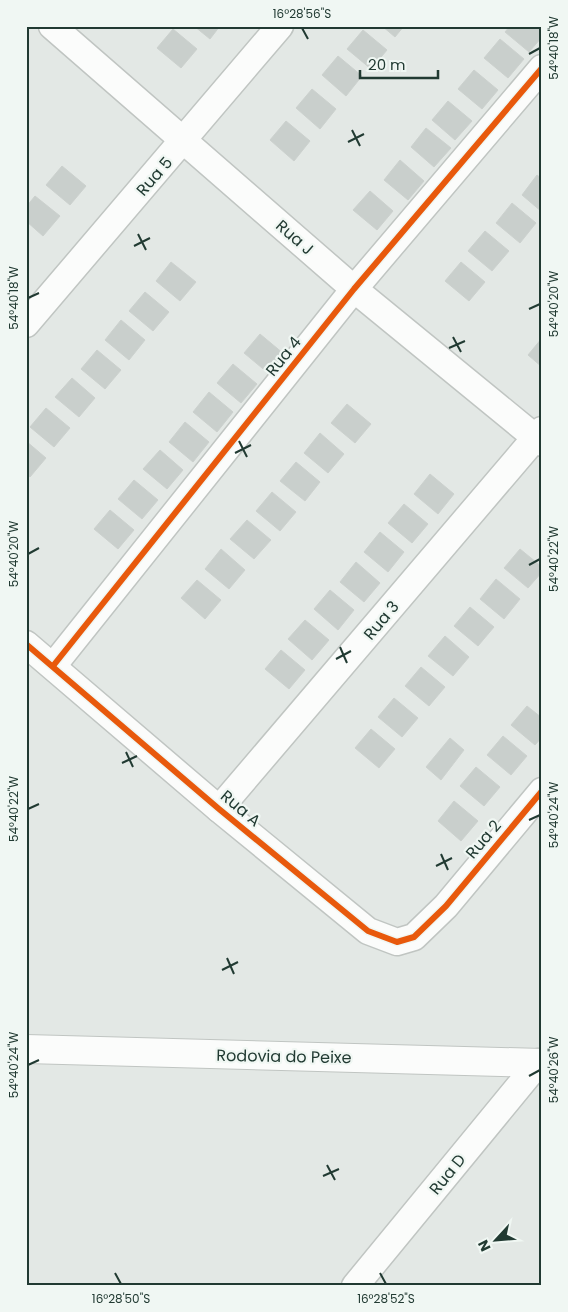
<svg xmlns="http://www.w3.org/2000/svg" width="568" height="1312" viewBox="0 0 568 1312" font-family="Poppins,sans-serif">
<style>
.building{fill:#c9cfcc;stroke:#ccd1ce}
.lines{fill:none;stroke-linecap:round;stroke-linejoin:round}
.minor-casing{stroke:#c0c5c2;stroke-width:29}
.tertiary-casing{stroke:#c0c5c2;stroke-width:30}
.minor{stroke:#fbfcfb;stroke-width:26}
.tertiary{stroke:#fbfcfb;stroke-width:28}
.cycleway-casing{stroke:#f0f7f3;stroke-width:9}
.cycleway{stroke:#e8590c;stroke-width:6}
.ticks{fill:none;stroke:#213a32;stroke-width:2}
.labels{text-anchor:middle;stroke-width:4.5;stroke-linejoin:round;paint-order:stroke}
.street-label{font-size:16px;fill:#213a32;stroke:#f0f7f3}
.neatline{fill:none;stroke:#213a32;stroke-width:2}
.ticks-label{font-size:12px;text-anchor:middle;fill:#213a32}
</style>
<rect width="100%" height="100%" fill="#e3e8e5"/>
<!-- building -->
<g class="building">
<polygon points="194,26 220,26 210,39"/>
<polygon points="382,26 404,26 395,37"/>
<polygon points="510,26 537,26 542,30 542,37 529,52 505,32"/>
<polygon points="173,29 197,49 181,68 157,48"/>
<polygon points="363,30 387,50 371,69 347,49"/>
<polygon points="500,39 524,59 508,78 484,58"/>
<polygon points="338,56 362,76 346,96 322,75"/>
<polygon points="474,70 498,90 482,109 458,89"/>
<polygon points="312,89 336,109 320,129 296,108"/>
<polygon points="448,101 472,121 455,140 432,120"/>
<polygon points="286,121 310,141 294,161 270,140"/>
<polygon points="426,128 451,148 434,167 411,147"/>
<polygon points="400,160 424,181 408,200 384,180"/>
<polygon points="62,166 86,186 70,205 46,185"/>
<polygon points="537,175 542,179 542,212 522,195"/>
<polygon points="370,191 393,211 377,230 353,210"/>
<polygon points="35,196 60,216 43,236 26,221 26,207"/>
<polygon points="512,203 536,223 520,243 496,223"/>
<polygon points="485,231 509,251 492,271 468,251"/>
<polygon points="171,262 196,282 180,301 156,281"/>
<polygon points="461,262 485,282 469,301 445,281"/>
<polygon points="145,292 169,312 153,331 129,311"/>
<polygon points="121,320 145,340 129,360 105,340"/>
<polygon points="260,334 284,354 268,373 244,353"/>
<polygon points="542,338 542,367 528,355"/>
<polygon points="97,350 121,370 105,389 81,369"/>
<polygon points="233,364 257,384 241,403 217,383"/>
<polygon points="72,378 95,398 79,417 55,397"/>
<polygon points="209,392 233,412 217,432 193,412"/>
<polygon points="347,404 371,424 355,443 331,423"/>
<polygon points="46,408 70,428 54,447 30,427"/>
<polygon points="185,422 209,442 193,462 169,442"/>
<polygon points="320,433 344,454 328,473 304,453"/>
<polygon points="26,441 46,458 30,477 26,474"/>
<polygon points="160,450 183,470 167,489 143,469"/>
<polygon points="296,462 320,482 305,501 280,481"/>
<polygon points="430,474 454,494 438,514 414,494"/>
<polygon points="134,480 158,500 142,519 118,499"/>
<polygon points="272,492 296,512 280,531 256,511"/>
<polygon points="404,504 428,524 412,543 388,523"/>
<polygon points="110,510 134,530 118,549 94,529"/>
<polygon points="247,520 271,540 254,559 230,539"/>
<polygon points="380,532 404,552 388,572 364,552"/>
<polygon points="221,549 245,570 229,589 205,569"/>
<polygon points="520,549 542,567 542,572 528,588 504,568"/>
<polygon points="356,562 380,583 364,602 340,582"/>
<polygon points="496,579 520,599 504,619 480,599"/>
<polygon points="197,580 221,600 205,619 181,598"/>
<polygon points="330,590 354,610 338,630 314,609"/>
<polygon points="470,607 494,627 478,646 454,626"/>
<polygon points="305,620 329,640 312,660 288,639"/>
<polygon points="445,636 469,657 453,676 428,656"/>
<polygon points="281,650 305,670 289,689 265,669"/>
<polygon points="421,667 445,687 429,706 405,686"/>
<polygon points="394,698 418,718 402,737 378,717"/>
<polygon points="527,706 542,718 542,737 535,745 511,725"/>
<polygon points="371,729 395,749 379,768 355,748"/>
<polygon points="503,736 527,756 511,775 487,755"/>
<polygon points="450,738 464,750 441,780 426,767"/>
<polygon points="476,767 500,787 484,806 460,786"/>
<polygon points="454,801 478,821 461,841 438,821"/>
</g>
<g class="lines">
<defs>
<g id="minor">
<polyline points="52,26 354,289 542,443"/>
<polyline points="26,324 280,26"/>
<polyline points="26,644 219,809 368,931 397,942 414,937 446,906 542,791"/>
<polyline points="53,666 354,289 542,68"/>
<polyline points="219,809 542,430"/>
<polyline points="355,1286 539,1062"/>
</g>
<polyline id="tertiary" points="26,1049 542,1063"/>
</defs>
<!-- minor casing -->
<use href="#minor" class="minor-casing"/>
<!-- tertiary casing -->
<use href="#tertiary" class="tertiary-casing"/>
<!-- minor -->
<use href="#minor" class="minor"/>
<!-- tertiary -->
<use href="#tertiary" class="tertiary"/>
<defs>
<g id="cycleway">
<polyline points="26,644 219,809 368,931 397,942 414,937 446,906 542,791"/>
<polyline points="53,666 354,289 542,68"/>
</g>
</defs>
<!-- cycleway casing -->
<use href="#cycleway" class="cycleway-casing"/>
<!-- cycleway -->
<use href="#cycleway" class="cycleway"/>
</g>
<!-- ticks -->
<path class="ticks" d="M302,28L308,39M529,54L540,48M352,130L360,146M348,142L364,134M138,234L146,250M134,246L150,238M28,298L39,293M529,309L540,304M453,337L461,352M449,348L465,341M239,441L247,457M235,453L251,445M28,554L39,548M529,565L540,559M340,647L347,663M336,659L351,651M126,752L133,767M122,763L137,756M28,809L39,804M529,820L540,815M441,854L448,870M436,866L452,858M227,958L234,974M222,970L238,962M28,1065L39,1060M529,1076L540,1070M327,1165L335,1180M323,1176L339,1169M115,1273L121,1284M380,1273L386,1284"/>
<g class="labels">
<!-- street labels -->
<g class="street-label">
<text transform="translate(154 176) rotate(-49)" y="6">Rua 5</text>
<text transform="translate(295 237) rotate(41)" y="6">Rua J</text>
<text transform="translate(283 356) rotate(-51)" y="6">Rua 4</text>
<text transform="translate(381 620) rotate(-50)" y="6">Rua 3</text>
<text transform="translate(241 808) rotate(40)" y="6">Rua A</text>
<text transform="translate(483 839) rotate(-50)" y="6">Rua 2</text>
<text transform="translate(284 1056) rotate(1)" y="6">Rodovia do Peixe</text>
<text transform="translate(447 1174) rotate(-51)" y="6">Rua D</text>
</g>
</g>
<!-- border -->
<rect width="568" height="1312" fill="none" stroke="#f0f7f3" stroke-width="55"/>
<!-- north arrow -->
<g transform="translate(496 1240) rotate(244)" stroke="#f0f7f3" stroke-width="4" paint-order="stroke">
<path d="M0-4L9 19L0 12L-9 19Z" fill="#213a32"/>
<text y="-8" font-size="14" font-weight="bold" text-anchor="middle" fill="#213a32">N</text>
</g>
<!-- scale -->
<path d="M360 70v8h78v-8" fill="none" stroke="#213a32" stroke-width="2.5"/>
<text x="368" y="70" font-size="15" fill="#213a32" stroke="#f0f7f3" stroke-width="4" paint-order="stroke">20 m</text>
<rect x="28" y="28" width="512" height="1256" class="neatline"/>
<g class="ticks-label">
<text x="302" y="18">16°28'56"S</text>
<text transform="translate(554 48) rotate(-90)" y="4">54°40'18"W</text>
<text transform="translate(14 298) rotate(-90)" y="4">54°40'18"W</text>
<text transform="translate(554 304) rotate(-90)" y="4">54°40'20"W</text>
<text transform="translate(14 554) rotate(-90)" y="4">54°40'20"W</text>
<text transform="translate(554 559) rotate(-90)" y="4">54°40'22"W</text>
<text transform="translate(14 809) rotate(-90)" y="4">54°40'22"W</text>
<text transform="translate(554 815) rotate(-90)" y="4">54°40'24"W</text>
<text transform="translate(14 1065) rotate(-90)" y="4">54°40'24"W</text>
<text transform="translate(554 1070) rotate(-90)" y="4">54°40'26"W</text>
<text x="121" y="1303">16°28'50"S</text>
<text x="386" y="1303">16°28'52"S</text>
</g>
</svg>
